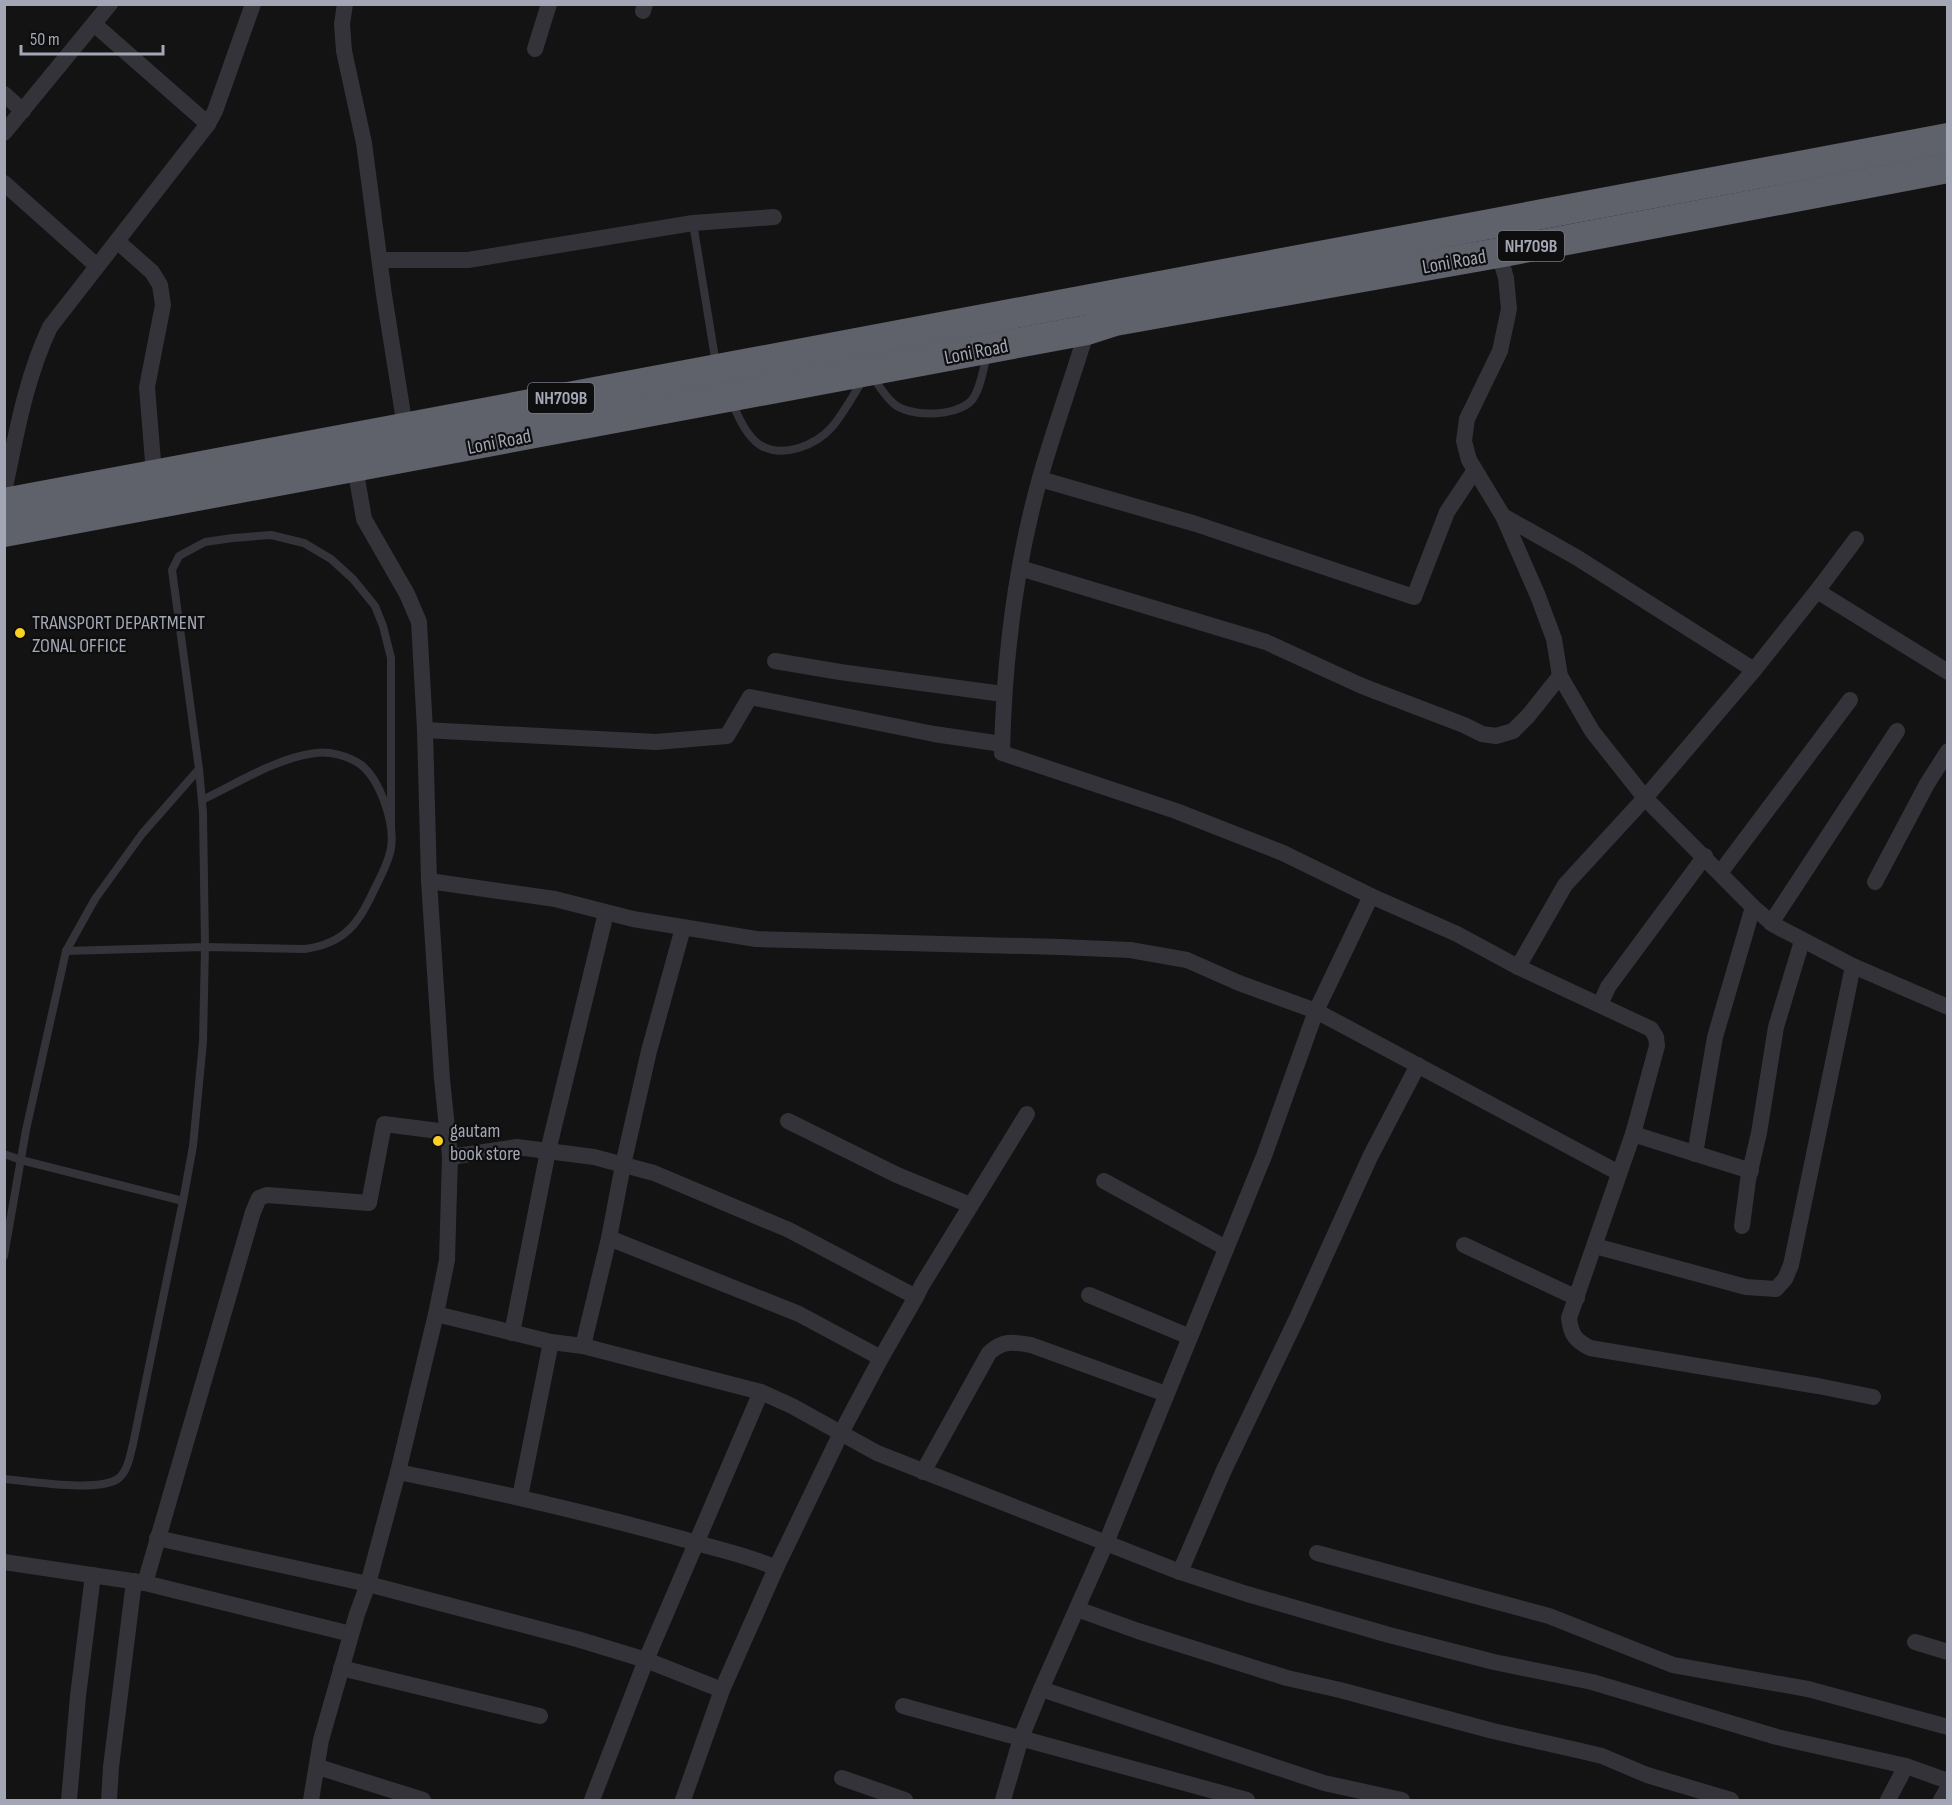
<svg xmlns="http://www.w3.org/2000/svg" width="1952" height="1805" viewBox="0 0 1952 1805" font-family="'Sofia Sans Condensed',sans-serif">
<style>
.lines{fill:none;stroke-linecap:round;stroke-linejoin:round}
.lane{stroke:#333339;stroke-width:8}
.street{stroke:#333339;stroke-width:16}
.highway{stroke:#5f616b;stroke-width:30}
.poi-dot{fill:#fad025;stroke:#0e0e0f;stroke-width:2}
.labels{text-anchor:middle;stroke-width:4.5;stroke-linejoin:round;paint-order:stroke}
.shield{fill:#0e0e0f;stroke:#767883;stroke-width:1.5}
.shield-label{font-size:18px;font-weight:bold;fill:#a3a6b5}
.street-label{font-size:20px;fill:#a3a6b5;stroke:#0e0e0f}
.poi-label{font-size:20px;fill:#a3a6b5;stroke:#0e0e0f;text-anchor:start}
</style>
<rect width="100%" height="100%" fill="#131314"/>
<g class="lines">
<!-- lane -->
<g class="lane">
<polyline points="693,223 716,364"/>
<path d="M873,377C879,386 885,396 893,403C909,418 957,417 972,400C981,388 983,369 987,355"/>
<path d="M732,402C738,416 746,436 760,445C783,459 816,445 832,427C844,413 853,395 863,380"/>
<path d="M66,951L205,947L305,949C347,943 359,922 376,886C382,874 389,861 391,848C395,823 380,779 360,764C348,756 330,751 316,753C276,758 238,783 202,800"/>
<polyline points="4,1154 21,1160 183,1201"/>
<polyline points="4,1256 26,1130 66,951 95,899 142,834 199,769"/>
<path d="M4,1479C30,1481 100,1493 119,1478C128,1470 130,1456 133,1444L183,1201L193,1146L203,1042L205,947L203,813L199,769L172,570L179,556L205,542L233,538L271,535L304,543L331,559L353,579L375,606L383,626L391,658V826"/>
</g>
<!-- street -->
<g class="street">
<polyline points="345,4 342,24 344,51 364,143 384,295 405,427"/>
<polyline points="643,11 645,4"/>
<polyline points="94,24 208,124"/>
<polyline points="535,49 549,4"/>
<polyline points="4,94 23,111"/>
<polyline points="4,133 110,4"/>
<polyline points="4,183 97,266"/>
<polyline points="117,241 152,272 160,285 163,305 147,387 154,474"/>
<polyline points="1497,247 1506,278 1509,309 1500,351 1467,419 1464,441 1469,460 1503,516 1538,596 1554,639 1560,676 1592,731 1645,798 1753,907 1774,925 1853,966 1948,1007"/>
<polyline points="381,260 468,260 693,223 774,217"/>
<path d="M1087,330C1072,380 1054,429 1040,478C1015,567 1004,661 1002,753L1176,811L1283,853L1371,896"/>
<polyline points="1040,479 1196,524 1414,597 1447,512 1475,470"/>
<path d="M4,492C16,436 25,380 50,327L208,124L215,111L253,4"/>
<polyline points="1503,516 1576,557 1754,670"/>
<polyline points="1020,568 1266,642 1362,686 1464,725 1482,734 1496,736 1513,731 1528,716 1560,676"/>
<polyline points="1817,591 1856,539"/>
<polyline points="775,661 840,672 1003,694"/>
<polyline points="425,730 656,742 727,736 750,697 934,734 1002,744"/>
<polyline points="1720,873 1850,700"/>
<polyline points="429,881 555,899 633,919 756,939 1060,947 1130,950 1187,960 1239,983 1316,1011 1619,1173"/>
<polyline points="1875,882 1927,784 1948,751"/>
<polyline points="1771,923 1897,731"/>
<polyline points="1518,967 1565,885 1645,798 1754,670 1817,591 1948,672"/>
<polyline points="1600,1005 1608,987 1705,856"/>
<polyline points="788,1121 897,1175 970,1205"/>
<polyline points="1633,1134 1751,1171"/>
<polyline points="1695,1154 1715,1037 1753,907"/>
<polyline points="450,1157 517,1147 594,1157 654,1173 789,1230 916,1297 922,1285 1027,1114"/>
<polyline points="1104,1181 1226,1248"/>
<polyline points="1742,1226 1748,1180 1759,1133 1776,1027 1802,941"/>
<polyline points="609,1238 799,1314 881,1358 841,1433 776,1568"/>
<polyline points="1464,1245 1577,1298"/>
<polyline points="1595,1246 1746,1287 1776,1289 1785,1279 1791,1265 1853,966"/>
<polyline points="1089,1295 1190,1337"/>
<polyline points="436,1314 551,1342 583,1346 761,1392 792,1406 877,1453 1180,1572 1247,1594 1389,1635 1494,1662 1592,1682 1777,1737 1906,1766 1948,1781"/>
<polyline points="512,1333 548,1151 606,913"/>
<polyline points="583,1346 609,1238 623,1165 649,1051 683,928"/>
<polyline points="881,1358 916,1297"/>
<path d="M398,1472C499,1492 598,1515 697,1543C724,1551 750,1556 776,1568L722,1690L683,1800"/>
<path d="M923,1472L989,1353C1003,1340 1013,1342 1031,1345L1166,1394"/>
<polyline points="520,1497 551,1342"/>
<polyline points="157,1538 368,1584 577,1639 646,1660 722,1690"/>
<polyline points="1317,1553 1549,1616 1673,1665 1808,1689 1948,1727"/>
<polyline points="4,1562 145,1583 351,1634"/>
<polyline points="1180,1572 1224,1470 1297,1318 1370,1157 1418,1065"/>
<polyline points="145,1583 253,1212 259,1198 267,1195 369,1203 384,1124 447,1132"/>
<polyline points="1077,1609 1138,1631 1287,1678 1340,1690 1493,1731 1581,1751 1602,1756 1647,1775 1731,1800"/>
<polyline points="1915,1642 1948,1652"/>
<polyline points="341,1668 540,1716"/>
<polyline points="1041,1689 1324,1783 1402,1800"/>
<polyline points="903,1706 1247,1800"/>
<polyline points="318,1767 423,1800"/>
<polyline points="842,1778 905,1800"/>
<polyline points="69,1800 78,1696 93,1575"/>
<polyline points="109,1800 111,1767 134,1581"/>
<polyline points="311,1800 321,1740 357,1614 368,1584 398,1472 436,1314 447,1260 450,1157 442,1079 429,881 425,730 419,622 407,594 364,519 355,467"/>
<polyline points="592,1800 646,1660 761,1392"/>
<path d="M1003,1800L1021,1738L1041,1689L1106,1543L1264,1156L1316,1011L1371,896L1457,934L1518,967L1651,1029L1656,1037L1657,1046L1633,1134L1569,1318C1571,1335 1575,1340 1590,1348L1818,1386L1873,1397"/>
<polyline points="1888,1800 1906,1766"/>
<polyline points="1941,1800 1948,1788"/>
</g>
<!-- highway -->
<g class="highway">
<polyline points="4,503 1948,138"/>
<polyline points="4,532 1087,330 1115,321 1498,253 1948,168"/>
</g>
</g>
<!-- markers -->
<g class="poi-dot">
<circle cx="20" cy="633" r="6"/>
<circle cx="438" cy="1141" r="6"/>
</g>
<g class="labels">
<!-- shield labels -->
<g class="shield">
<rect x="1498" y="231" width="66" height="30" rx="4.5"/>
<rect x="528" y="383" width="66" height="30" rx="4.5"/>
</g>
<g class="shield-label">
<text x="1531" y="252">NH709B</text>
<text x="561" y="404">NH709B</text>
</g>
<!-- street labels -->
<g class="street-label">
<text transform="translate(1454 261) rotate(-10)" y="7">Loni Road</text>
<text transform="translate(976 351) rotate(-11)" y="7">Loni Road</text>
<text transform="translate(499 441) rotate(-11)" y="7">Loni Road</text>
</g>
<!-- poi labels -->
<g class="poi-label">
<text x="32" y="629">TRANSPORT DEPARTMENT<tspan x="32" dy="23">ZONAL OFFICE</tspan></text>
<text x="450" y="1137">gautam<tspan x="450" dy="23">book store</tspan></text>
</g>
</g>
<!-- border -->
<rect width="1952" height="1805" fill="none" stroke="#a3a6b5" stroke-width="12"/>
<!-- scale -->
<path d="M21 45v9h142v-9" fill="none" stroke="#a3a6b5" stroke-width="3"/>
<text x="30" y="45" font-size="18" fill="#a3a6b5" stroke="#0e0e0f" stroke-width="4.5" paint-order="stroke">50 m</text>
</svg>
